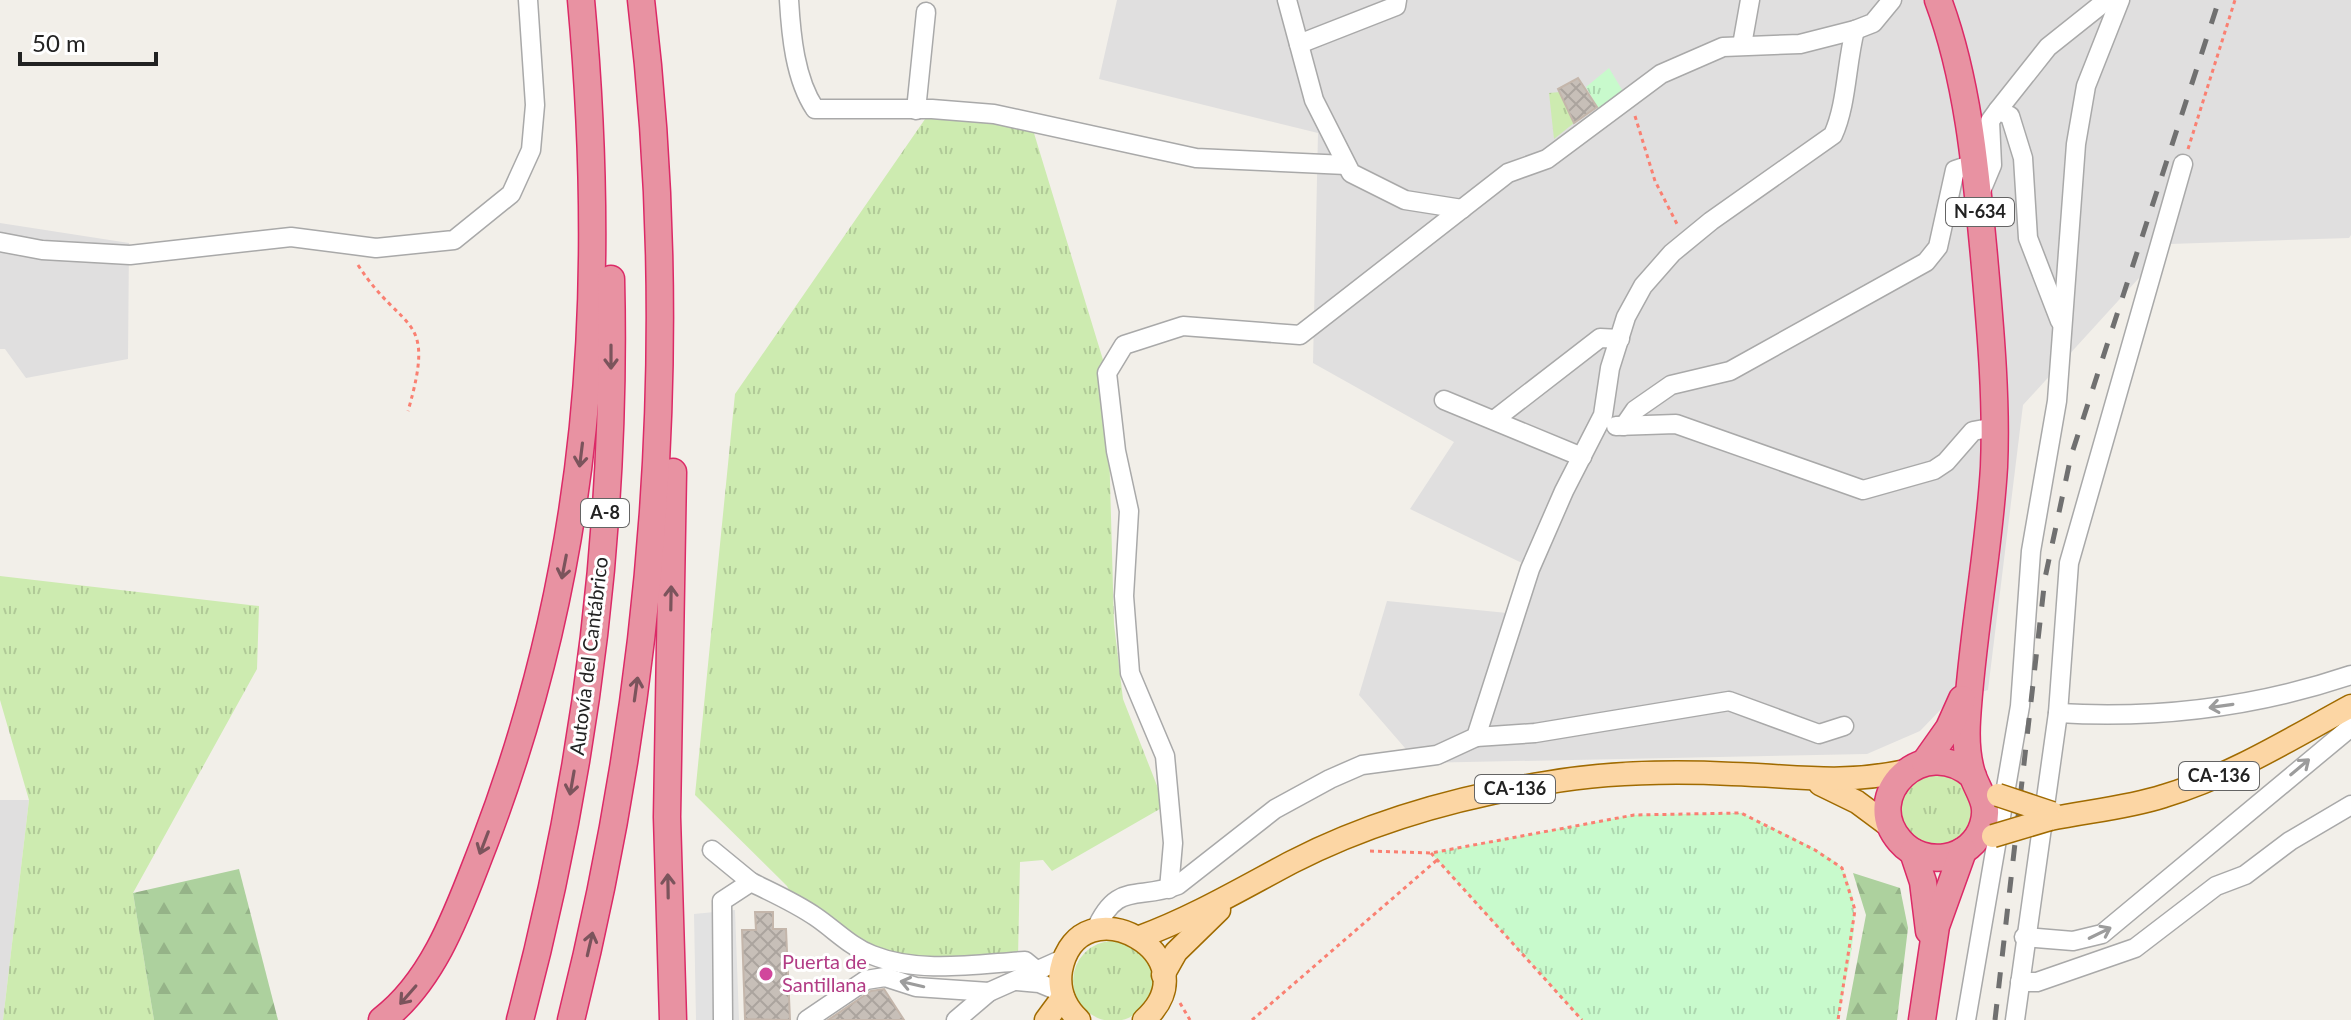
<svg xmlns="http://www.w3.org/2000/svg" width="2351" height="1020" viewBox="0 0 2351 1020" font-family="Lato,sans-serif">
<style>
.residential{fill:#e0dfdf}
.grass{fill:url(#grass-tufts)}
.forest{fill:url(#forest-firs)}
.park{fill:url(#park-tufts)}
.parking{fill:#e2e2e2}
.building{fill:url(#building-cross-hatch);stroke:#c4b6ab;stroke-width:2}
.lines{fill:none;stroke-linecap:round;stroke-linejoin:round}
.minor-casing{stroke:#a9a9a9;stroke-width:21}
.major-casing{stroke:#a06b00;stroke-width:25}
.highway-casing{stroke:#dc2a67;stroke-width:29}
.path{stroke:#fa8072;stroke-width:3;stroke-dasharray:4 4;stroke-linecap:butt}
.minor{stroke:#fff;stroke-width:18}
.major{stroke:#fcd6a4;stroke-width:22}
.highway{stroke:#e892a2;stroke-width:26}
.rail{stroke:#707070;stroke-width:5;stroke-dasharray:16 16;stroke-linecap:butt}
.major-bridge-casing{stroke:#a06b00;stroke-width:25;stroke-linecap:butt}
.major-bridge{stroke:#fcd6a4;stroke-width:22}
.oneway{stroke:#7b545c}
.oneway2{stroke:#9c9c9c}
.hotel-dot{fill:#d1479c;stroke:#fff;stroke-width:3}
.labels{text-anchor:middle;stroke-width:6;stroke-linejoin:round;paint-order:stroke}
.shield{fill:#fff;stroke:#646464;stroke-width:2}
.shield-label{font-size:18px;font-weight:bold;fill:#222}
.street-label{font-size:20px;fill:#222;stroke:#fff}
.hotel-label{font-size:20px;fill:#b23c85;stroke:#fff;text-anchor:start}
</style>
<defs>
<pattern id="grass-tufts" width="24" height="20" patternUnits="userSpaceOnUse" patternTransform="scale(2)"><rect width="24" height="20" fill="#cdebb0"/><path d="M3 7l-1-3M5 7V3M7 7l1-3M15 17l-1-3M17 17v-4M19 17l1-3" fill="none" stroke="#b0c997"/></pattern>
<pattern id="forest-firs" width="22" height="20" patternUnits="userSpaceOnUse" patternTransform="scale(2)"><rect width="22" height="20" fill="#add19e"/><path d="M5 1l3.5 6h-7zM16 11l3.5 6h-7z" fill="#95b388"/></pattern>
<pattern id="park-tufts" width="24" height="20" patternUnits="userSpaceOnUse" patternTransform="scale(2)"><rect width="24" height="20" fill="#c8facc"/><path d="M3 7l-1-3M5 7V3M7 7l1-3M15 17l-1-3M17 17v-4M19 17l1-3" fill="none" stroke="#acd6af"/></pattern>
<pattern id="building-cross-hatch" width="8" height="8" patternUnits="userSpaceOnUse" patternTransform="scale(2)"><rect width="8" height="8" fill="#c7bfb8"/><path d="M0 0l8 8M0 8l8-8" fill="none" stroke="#aba49e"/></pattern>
</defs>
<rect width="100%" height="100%" fill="#f2efe9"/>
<!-- residential -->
<g class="residential">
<polygon points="1117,0 2351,0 2351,235 2349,238 2170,244 2023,405 1988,690 1948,702 1920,731 1867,754 1418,763 1359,695 1387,601 1507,613 1522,563 1410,509 1454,442 1313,363 1318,133 1099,79"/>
<polygon points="0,223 129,243 128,359 26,378 5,349 0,349"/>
<polygon points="0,800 29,800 3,1020 0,1020"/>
</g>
<!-- grass -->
<g class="grass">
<polygon points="1560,92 1574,123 1554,139 1549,93"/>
<polygon points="932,109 1030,120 1107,373 1114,624 1123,699 1165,806 1052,871 1043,860 1020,862 1018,958 899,958 857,943 792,896 787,886 695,795 735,394"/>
<polygon points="0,576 259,606 257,669 133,893 154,1020 3,1020 29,800 0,700"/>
<circle cx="1937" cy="810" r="37"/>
<circle cx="1113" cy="981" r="40"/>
</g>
<!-- forest -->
<g class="forest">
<polygon points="239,869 278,1020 154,1020 133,893"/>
<polygon points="1853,873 1900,888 1908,928 1897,1020 1846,1020 1866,915"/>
</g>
<!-- park -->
<g class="park">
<polygon points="1609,68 1624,93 1599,110 1586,87"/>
<path d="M1741,813C1761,823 1833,853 1842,869C1868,911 1845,975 1838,1020H1582L1431,853L1634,815Z"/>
</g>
<!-- parking -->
<polygon class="parking" points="735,910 739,1020 696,1020 694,914"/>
<!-- building -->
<g class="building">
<polygon points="1578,78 1597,107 1574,123 1558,89"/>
<polygon points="755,912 773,912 773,929 786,929 790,1020 745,1019 742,930 756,930"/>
<polygon points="884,989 904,1020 828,1020 871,991"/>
</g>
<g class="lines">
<defs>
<g id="minor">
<path d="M789,0C791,35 795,79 815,109H932L994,114L1196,158L1346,165"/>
<polyline points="1287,0 1314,100 1351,173 1405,200 1462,209"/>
<polyline points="1299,44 1396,6 1397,0"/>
<polyline points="1742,45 1750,0"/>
<polyline points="916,110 926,12"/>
<polyline points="1998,110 2048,47 2107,0"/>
<polyline points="1979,196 1992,165 1990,121 1998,110 2010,116 2023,158 2028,238 2060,321"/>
<polyline points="0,242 42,250 130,255 291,237 376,248 454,240 511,194 531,150 535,105 528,0"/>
<polyline points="1444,400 1582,457"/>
<polyline points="1494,420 1600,338 1620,339"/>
<polyline points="1616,426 1676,424 1863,490 1934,470 1946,462 1973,431 1995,427"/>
<polyline points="1624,426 1635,410 1671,385 1730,371 1926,262 1938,247 1955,170 1973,164"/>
<path d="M2058,713C2158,719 2256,707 2351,675"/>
<polyline points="1476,737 1535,733 1729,701 1819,734 1844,726"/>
<polyline points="712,850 751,882"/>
<polyline points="1169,889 1173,843 1165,756 1130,673 1124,596 1129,511 1116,451 1107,373 1124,345 1183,326 1300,335 1508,173 1547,159 1661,74 1723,47 1800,44 1855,30 1873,23 1892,0"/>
<path d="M1095,931C1117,880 1137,901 1178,885L1275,809L1330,779L1362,765L1437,755L1476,737L1530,569L1564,491L1603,415L1610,368L1626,317L1643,286L1672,253L1711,221L1833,135C1847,104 1846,65 1855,30"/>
<polyline points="2024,937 2073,941 2102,934 2351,727"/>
<polyline points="1017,981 1039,983 1061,992"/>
<polyline points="2020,982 2037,982 2135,948 2216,886 2245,875 2290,841 2351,805"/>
<path d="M723,1020L722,901L751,882C773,893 796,903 816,917C835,930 851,947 872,955C919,974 977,964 1025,961L1036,970"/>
<polyline points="807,1020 866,980 885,977 916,987 989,992"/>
<polyline points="956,1020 989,992 1065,958"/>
<polyline points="1966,1020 2020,706 2031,551 2057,401 2076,144 2086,86 2120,0"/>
<polyline points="2015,1020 2058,713 2069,563 2183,164"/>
</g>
<g id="major">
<polyline points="1820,784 1857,802 1892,828"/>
<path d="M2050,819C2089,811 2127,808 2164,796C2231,776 2290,739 2351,706"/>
<path d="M1140,937C1194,917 1241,889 1292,862C1370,822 1459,797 1545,783C1607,772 1670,771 1732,774C1800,776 1838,785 1906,771"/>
<polyline points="1163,975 1176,952 1219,910"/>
<polyline points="1046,1020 1063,997"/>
<path d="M1079,1020C1065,1007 1058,989 1061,970C1079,880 1216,956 1144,1020"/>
</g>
<g id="highway">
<path d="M1938,0C1968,80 1976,171 1984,256C1990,325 1997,397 1994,467C1989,552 1972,635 1967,720C1966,736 1967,758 1972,774C1978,792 1990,803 1983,825C1972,861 1924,869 1900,841C1860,795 1924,733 1973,776"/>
<polyline points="673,472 667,817 673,1020"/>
<polyline points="1925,762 1949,728 1962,699"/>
<polyline points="1913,852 1923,882 1929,931"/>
<path d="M382,1020C436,979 460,905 484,844C591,565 608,295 581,0"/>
<path d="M520,1020C584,779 617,528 611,279"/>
<path d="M571,1020C655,686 682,342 641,0"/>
<polyline points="1922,1020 1936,926 1963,851"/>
</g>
</defs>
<!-- minor casing -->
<use href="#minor" class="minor-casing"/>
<!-- major casing -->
<use href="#major" class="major-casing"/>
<!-- highway casing -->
<use href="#highway" class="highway-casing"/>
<!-- path -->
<g class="path">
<polyline points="1635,116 1655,181 1677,224"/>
<polyline points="2188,149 2235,0"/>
<path d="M358,265C403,335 437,311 408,411"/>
<polyline points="1370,851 1431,853 1634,815 1741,813 1815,850 1842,868 1855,910 1838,1020"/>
<polyline points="1431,853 1582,1020"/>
<polyline points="1180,1003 1190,1020"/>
<polyline points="1252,1020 1437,860"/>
</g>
<!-- minor -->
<use href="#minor" class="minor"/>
<!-- major -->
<use href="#major" class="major"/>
<!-- highway -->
<use href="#highway" class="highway"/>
<!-- rail -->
<polyline class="rail" points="1995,1020 2045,578 2071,456 2219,0"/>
<defs>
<g id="major-bridge">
<polyline points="1998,795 2052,813"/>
<polyline points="1993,836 2050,819"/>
</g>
</defs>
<!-- major-bridge casing -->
<use href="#major-bridge" class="major-bridge-casing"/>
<!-- major-bridge -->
<use href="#major-bridge" class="major-bridge"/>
</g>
<!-- one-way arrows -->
<defs><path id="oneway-shaft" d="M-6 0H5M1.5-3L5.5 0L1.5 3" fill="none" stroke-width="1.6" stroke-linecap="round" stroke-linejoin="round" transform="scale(2)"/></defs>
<g class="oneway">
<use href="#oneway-shaft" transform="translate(611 357) rotate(90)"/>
<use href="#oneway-shaft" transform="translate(581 455) rotate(97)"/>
<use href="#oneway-shaft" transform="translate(564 567) rotate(101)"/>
<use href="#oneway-shaft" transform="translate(671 598) rotate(-89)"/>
<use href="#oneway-shaft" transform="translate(636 689) rotate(-82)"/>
<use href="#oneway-shaft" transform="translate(572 783) rotate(100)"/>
<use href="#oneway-shaft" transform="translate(484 843) rotate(111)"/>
<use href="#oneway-shaft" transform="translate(668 886) rotate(-91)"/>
<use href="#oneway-shaft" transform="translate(590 944) rotate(-77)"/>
<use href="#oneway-shaft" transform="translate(408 995) rotate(131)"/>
</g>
<g class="oneway2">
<use href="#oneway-shaft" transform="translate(2221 706) rotate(172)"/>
<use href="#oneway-shaft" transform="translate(2300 767) rotate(-40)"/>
<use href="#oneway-shaft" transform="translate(2100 933) rotate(-26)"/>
<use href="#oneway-shaft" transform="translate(912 984) rotate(-167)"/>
</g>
<!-- markers -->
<circle class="hotel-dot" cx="766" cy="974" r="8"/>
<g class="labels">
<!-- shield labels -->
<g class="shield">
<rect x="1946" y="198" width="68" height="28" rx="6"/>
<rect x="581" y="499" width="48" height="28" rx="6"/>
<rect x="2179" y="762" width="80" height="28" rx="6"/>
<rect x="1475" y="775" width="80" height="28" rx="6"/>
</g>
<g class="shield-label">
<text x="1980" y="218">N-634</text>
<text x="605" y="519">A-8</text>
<text x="2219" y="782">CA-136</text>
<text x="1515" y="795">CA-136</text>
</g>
<!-- street labels -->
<g class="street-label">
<text transform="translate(589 656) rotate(-83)" y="7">Autovía del Cantábrico</text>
</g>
<!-- hotel labels -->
<g class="hotel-label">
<text x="782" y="969">Puerta de<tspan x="782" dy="23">Santillana</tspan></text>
</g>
</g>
<!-- scale -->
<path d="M20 52v12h136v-12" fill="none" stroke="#222222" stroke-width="4"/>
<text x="32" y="52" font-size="24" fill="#222222" stroke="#ffffff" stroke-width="6" paint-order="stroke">50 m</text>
</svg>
